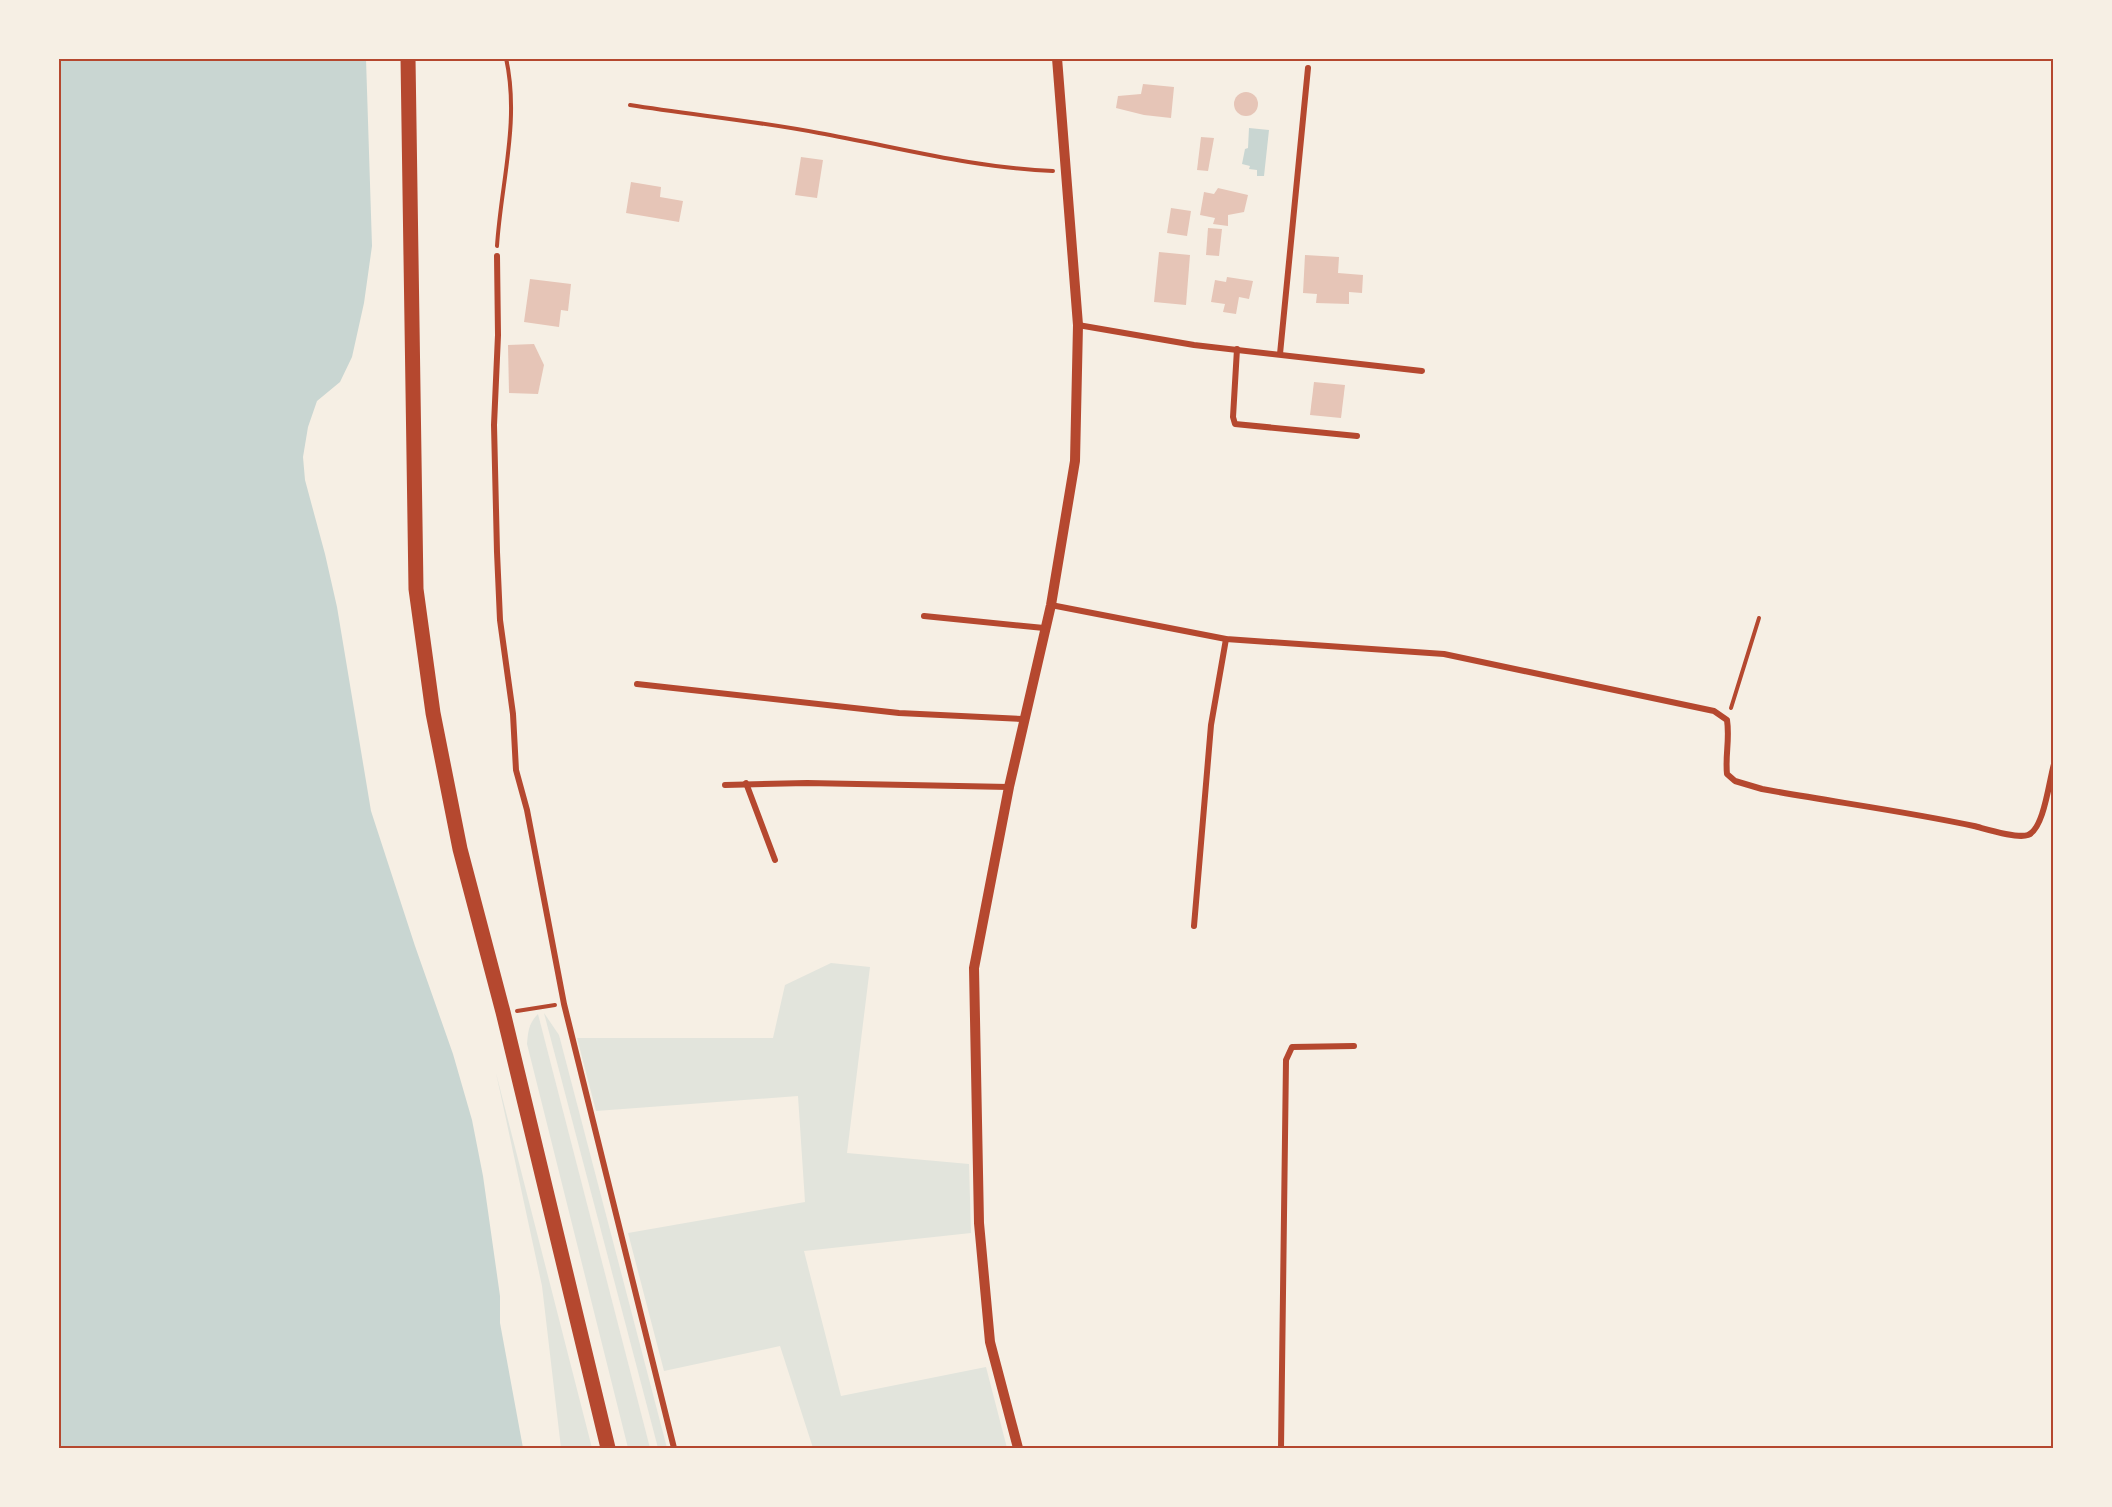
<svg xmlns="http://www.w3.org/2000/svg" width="2112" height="1507" viewBox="0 0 2112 1507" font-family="Commissioner,sans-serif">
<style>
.green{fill:#e2e4dc}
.water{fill:#c9d6d2}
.building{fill:#e6c5b7}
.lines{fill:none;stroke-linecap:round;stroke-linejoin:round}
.path{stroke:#b5482f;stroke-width:4}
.minor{stroke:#b5482f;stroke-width:6}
.tertiary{stroke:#b5482f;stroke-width:10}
.primary{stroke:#b5482f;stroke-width:15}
.neatline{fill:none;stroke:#b5482f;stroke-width:2}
</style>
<rect width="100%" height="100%" fill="#f6efe4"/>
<!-- green -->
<g class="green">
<polygon points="831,963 870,967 847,1153 969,1164 971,1233 804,1251 841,1396 986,1367 1007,1448 813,1448 780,1346 664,1371 628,1233 805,1202 798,1096 596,1111 577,1038 773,1038 785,985"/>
<polygon points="544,1013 559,1035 667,1448 658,1448"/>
<path d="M538,1014L650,1448H628L527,1044C528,1031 529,1023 538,1014Z"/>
<polygon points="496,1073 592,1448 561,1448 542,1286"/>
</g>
<!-- water -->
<g class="water">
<polygon points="58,59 366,59 372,246 364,303 352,357 340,382 317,401 308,427 303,457 305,480 325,554 337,607 371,811 415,946 453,1054 472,1120 483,1176 500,1296 500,1323 523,1448 59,1448"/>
<polygon points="1249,128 1269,130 1264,176 1257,176 1257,170 1249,169 1250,166 1242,164 1245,149 1248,148"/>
</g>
<!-- building -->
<g class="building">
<polygon points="1143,84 1174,87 1171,118 1144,115 1116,108 1118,96 1141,94"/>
<circle cx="1246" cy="104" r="12"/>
<polygon points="1201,137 1214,138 1208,171 1197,170"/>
<polygon points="801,157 823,160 817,198 795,195"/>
<polygon points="631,182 661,187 660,197 683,201 679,222 626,213"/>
<polygon points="1218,188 1248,195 1244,212 1228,215 1228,226 1213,224 1215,218 1200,215 1204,192 1214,194"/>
<polygon points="1171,208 1191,211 1187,236 1167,233"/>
<polygon points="1208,228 1222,229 1219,256 1206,255"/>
<polygon points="1159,252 1190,255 1186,305 1154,302"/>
<polygon points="1305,255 1339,257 1338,273 1363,275 1362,293 1349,292 1349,304 1316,303 1317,294 1303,293"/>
<polygon points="1227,277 1253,281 1249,299 1239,297 1236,314 1223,312 1225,304 1211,302 1215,280 1226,282"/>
<polygon points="530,279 571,284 568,311 561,310 559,327 524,322"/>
<polygon points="534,344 544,365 538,394 509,393 508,345"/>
<polygon points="1314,382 1345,385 1341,418 1310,415"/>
</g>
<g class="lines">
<!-- path -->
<g class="path">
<path d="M630,105C693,115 757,121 819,133C897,147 974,168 1053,171"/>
<path d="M497,246C501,183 520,121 506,58"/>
<polyline points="1731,708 1759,618"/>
<polyline points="517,1011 555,1005"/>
</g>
<!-- minor -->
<g class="minor">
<polyline points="497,256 498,335 494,425 497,552 500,620 513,714 516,770 527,810 564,1004 674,1448"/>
<polyline points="1078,325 1194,345 1422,371"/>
<polyline points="1237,349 1233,417 1235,424 1357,436"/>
<polyline points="1280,354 1308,68"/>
<path d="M1051,605L1226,639L1444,654L1714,711L1727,720C1730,739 1725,755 1727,774L1735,781L1762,789C1833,802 1904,811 1974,826C1986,829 2017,839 2028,835C2044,829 2049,781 2054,764"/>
<polyline points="924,616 1044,628"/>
<polyline points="637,684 899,713 1023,719"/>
<polyline points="746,783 775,860"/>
<polyline points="725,785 807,783 1009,787"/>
<polyline points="1194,926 1211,725 1226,639"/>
<polyline points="1281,1448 1286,1060 1292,1047 1354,1046"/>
</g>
<!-- tertiary -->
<polyline class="tertiary" points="1018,1448 990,1342 979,1223 974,968 1009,787 1051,605 1075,461 1078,325 1057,58"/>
<!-- primary -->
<polyline class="primary" points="408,58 416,589 433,713 460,849 503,1012 608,1448"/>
</g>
<!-- border -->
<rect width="2112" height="1507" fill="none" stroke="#f6efe4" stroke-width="120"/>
<rect x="60" y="60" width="1992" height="1387" class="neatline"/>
</svg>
